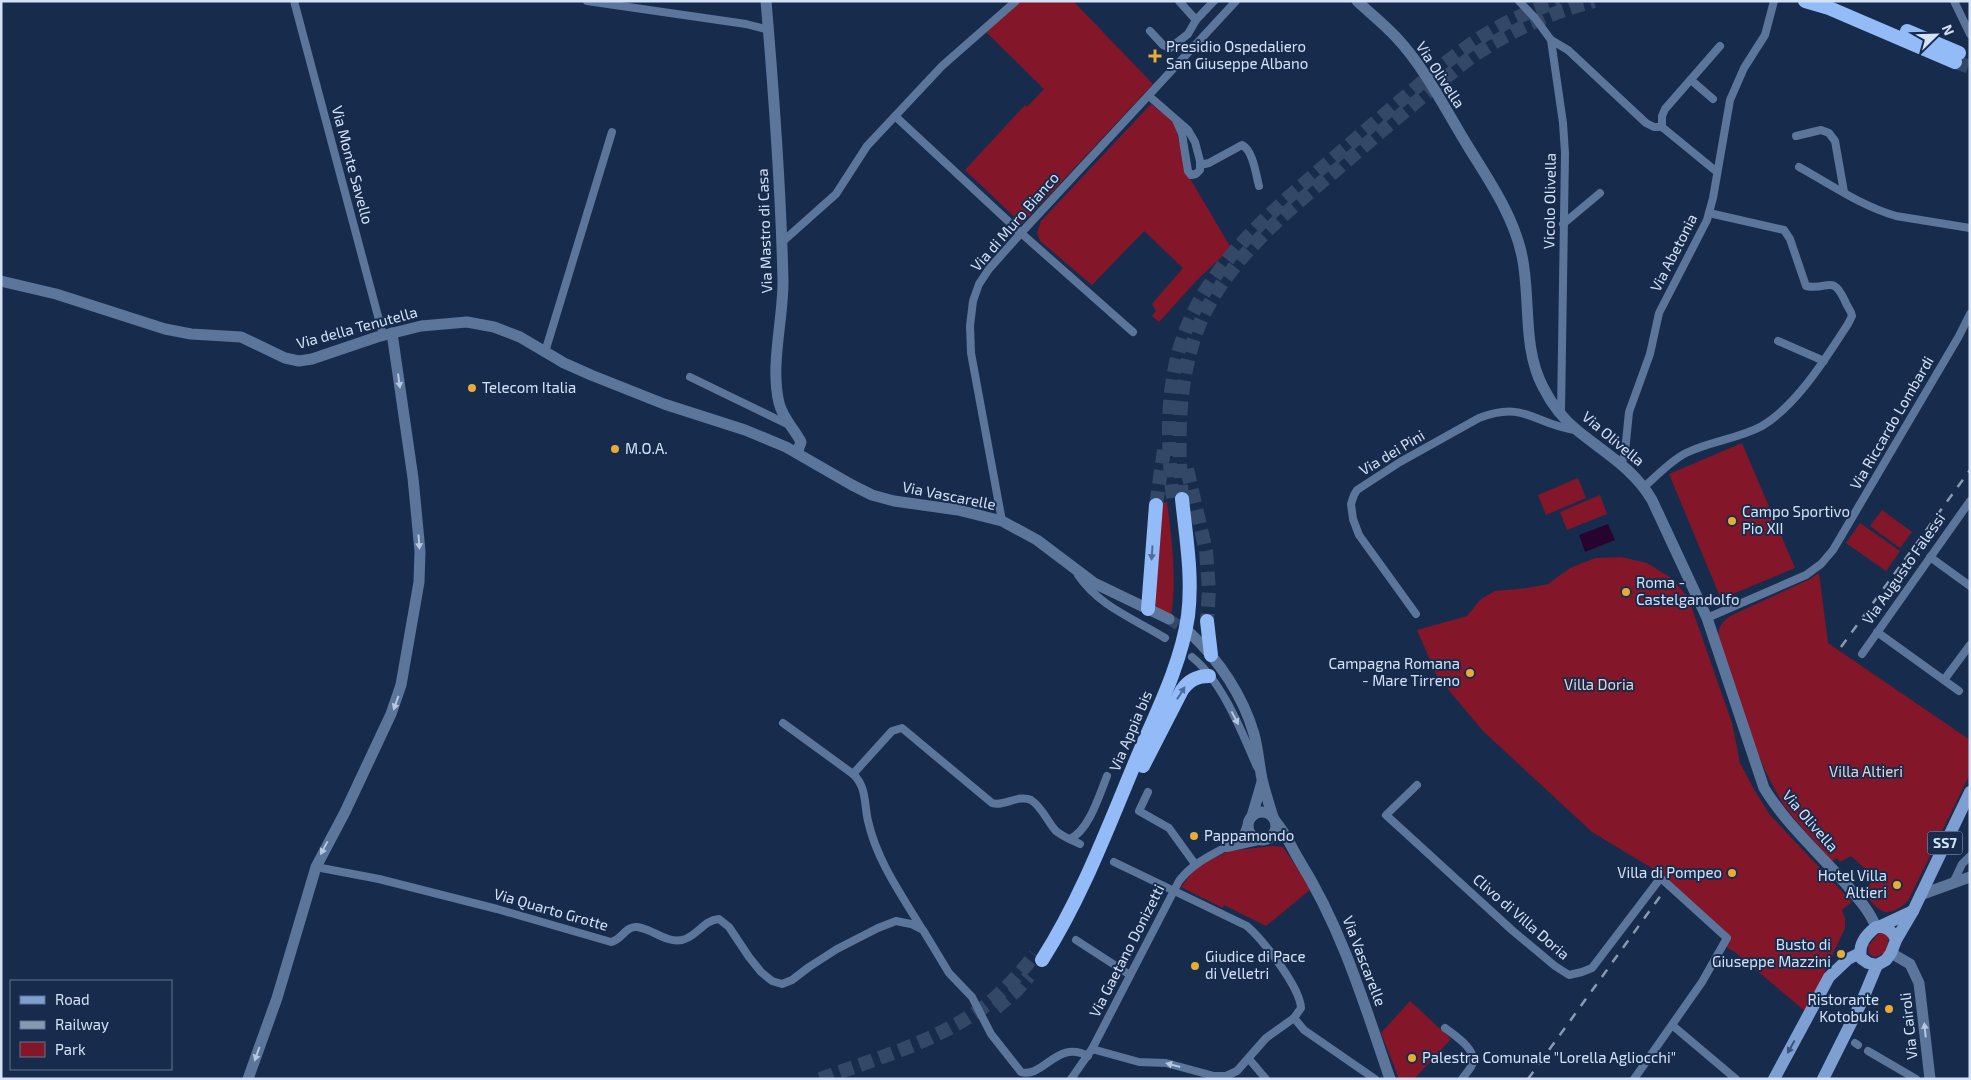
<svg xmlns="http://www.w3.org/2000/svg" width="1971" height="1080" viewBox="0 0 1971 1080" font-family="'Exo 2',sans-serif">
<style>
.green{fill:#831628}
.water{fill:#270330}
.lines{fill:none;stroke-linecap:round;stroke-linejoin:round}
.secondary-tunnel{stroke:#334766;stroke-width:11;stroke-dasharray:11 5.5;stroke-linecap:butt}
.highway-tunnel{stroke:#334766;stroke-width:14;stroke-dasharray:14 7;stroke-linecap:butt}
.street{stroke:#5c759a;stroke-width:8}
.secondary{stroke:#5c759a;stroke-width:11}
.primary{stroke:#7d9fd2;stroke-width:12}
.highway{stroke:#93bbf8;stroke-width:14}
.rail{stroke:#8899b2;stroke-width:2.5;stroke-dasharray:9 9;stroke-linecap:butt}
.oneway{fill:#b6c7e0}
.oneway2{fill:#4f6c99}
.oneway3{fill:#3b547b}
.poi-dot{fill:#e9ab38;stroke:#172c4c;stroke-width:2}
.labels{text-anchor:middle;stroke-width:4;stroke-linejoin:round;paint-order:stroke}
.shield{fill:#172c4c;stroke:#9babc4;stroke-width:1}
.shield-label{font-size:14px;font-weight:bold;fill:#d4e2f7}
.poi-label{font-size:15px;fill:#d4e2f7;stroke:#172c4c;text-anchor:start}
.street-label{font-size:15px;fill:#d4e2f7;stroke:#172c4c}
.park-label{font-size:15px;fill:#efcfcf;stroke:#172c4c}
</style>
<rect width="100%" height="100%" fill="#172c4c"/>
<!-- green -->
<g class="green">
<polygon points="1020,1 1073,1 1153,84 1022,224 965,170 1025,105 1027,107 1044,89 986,32"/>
<polygon points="1151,104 1174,122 1188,175 1231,248 1197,280 1159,322 1152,316 1156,311 1152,304 1183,268 1144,231 1092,285 1040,241 1037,233 1041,221"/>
<polygon points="1742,443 1795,568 1721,599 1669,474"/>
<polygon points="1578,478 1586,498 1546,515 1538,495"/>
<polygon points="1600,495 1607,514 1567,530 1560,512"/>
<path d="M1167,502C1172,541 1177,579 1171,617L1157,609L1153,595L1158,567L1163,503Z"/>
<polygon points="1882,510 1912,532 1900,548 1870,526"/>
<polygon points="1860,523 1900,551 1886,571 1846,543"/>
<polygon points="1621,557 1647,563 1670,577 1688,597 1732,723 1740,763 1755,791 1770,815 1852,902 1842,910 1845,918 1845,928 1806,1012 1736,953 1725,946 1730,936 1660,873 1592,832 1483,731 1437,676 1417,630 1467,616 1481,599 1495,591 1528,588 1548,584 1570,568 1595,558"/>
<path d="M1819,573L1828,643L1970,740V774L1908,901C1885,921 1880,911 1863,893L1875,878L1851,856L1840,862L1837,858L1832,861C1816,842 1798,825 1784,805C1754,759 1736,689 1718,636C1719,626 1722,622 1730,616L1810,579Z"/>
<polygon points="1273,846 1283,847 1311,889 1266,926 1224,905 1223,908 1181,887 1197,866 1229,851"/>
<polygon points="1880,932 1883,932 1889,938 1885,953 1875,957 1869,954 1868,946"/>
<polygon points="1410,1001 1451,1039 1414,1079 1399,1079 1381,1033"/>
</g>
<!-- water -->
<polygon class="water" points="1608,524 1615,540 1585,552 1579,535"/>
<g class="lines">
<!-- secondary-tunnel -->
<polyline class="secondary-tunnel" points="1169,619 1190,633"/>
<!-- highway-tunnel -->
<g class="highway-tunnel">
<polyline points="1955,62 1970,67"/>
<polyline points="1187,469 1206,551 1209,590 1207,621"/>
<path d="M1173,498C1167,442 1165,381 1187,327C1213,262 1271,212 1323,167C1346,148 1368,128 1392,108C1419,85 1447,60 1477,40C1502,23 1530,11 1559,1"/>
<path d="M1182,499C1178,443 1177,387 1196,333C1221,264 1286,212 1341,166C1382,130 1424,95 1466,61C1505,33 1548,13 1594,1"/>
<polyline points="1156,505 1164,450"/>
<polyline points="996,1008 1016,991 1029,976"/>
<path d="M820,1079C875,1059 932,1043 981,1009C1002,994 1019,974 1035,955"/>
</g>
<!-- street -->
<g class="street">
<polyline points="294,1 383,335"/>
<polyline points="587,1 746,24 769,30"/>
<polyline points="1179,1 1196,20 1214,1"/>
<polyline points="1519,1 1535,18 1551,40 1563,123 1565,153 1561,413"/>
<polyline points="1954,1 1970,34"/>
<polyline points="1150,31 1163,45 1170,48 1188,34 1196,20"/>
<polyline points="1551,40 1568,50 1646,123 1654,127 1662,127 1717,172"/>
<polyline points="1691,80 1713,99"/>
<polyline points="1149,96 1188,130 1195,142 1200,161 1200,170 1196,174 1191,175 1188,171 1182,134 1176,120"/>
<polyline points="895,116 1021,233 1133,332"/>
<polyline points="1662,127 1662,116 1665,109 1720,46"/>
<polyline points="1796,136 1821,130 1829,133 1835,141 1844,192"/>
<path d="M1200,165L1209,163L1242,145C1253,150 1256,175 1259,186"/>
<path d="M1799,167C1830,184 1861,206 1896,216L1970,228"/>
<polyline points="1563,224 1600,193"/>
<polyline points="781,243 836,194 867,146 942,66 1016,1"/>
<polyline points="1778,341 1824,361"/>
<polyline points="545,352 612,132"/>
<polyline points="690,377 789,425"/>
<polyline points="1622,463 1625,452 1629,412 1650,354 1659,313 1707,220 1713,198 1730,100 1744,68 1765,35 1774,1"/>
<path d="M1644,487C1657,476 1670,461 1686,453C1710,441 1738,439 1762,426C1797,405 1826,358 1848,324L1852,316C1851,310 1847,307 1845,301C1832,273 1828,291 1806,286L1790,239L1784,230L1709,213"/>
<polyline points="1002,521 971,353 970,326 973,301 979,284 989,269 1021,233 1236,1"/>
<polyline points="1930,557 1970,586"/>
<path d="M1078,575C1100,607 1133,618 1165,638"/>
<path d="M1416,614L1359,535L1353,519L1351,504L1354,495L1357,490L1400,462L1479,418C1526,400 1535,425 1576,430"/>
<polyline points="1707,618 1806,575 1821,564 1833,550 1959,336 1970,314"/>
<polyline points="1877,632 1959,691"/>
<polyline points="1862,654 1970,501"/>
<path d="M1192,657C1222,681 1242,732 1257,767"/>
<polyline points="1944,680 1970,645"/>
<path d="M783,723L853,774C867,787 864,804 868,821C877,861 901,894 922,929"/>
<path d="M853,774L892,731L902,728L992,803C1004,807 1018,794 1031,800C1042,807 1047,821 1056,831C1063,837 1072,840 1080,844"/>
<polyline points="1417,785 1386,815 1513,931 1555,966 1569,975 1582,972 1592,968 1659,880 1663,880 1727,938 1702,982 1634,1079"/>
<polyline points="1148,792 1139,811 1169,828 1195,864"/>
<path d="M1070,839C1089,830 1099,796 1107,776"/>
<polyline points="1227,848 1263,840"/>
<path d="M316,867L379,879L497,909L611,942C622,940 625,926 637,927C653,929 665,943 682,940C697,937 703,920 719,919L729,927L749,957L761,972L772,981L782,984L792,980L809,967L837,949L878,928L896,921L911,924L923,930L949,973L972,997L991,1034L1021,1072C1043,1079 1057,1039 1088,1056"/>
<polyline points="1953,883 1962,864 1970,856"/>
<polyline points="1076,940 1130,975"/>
<polyline points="1294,1018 1304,1030 1375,1079"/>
<polyline points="1672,1025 1736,1079"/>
<path d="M1445,1028C1454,1035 1476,1049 1473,1062C1472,1068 1465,1074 1462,1079"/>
<polyline points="1855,1043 1858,1045"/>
<path d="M1092,1049L1139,1062L1166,1063L1214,1076H1226L1237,1071L1266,1038L1294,1018L1301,1008C1300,987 1263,940 1247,926L1114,862"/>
<polyline points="1868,1051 1916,1079"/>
<polyline points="1249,1059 1266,1079"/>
<path d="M1071,1079L1092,1049L1179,881C1196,859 1217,854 1239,839L1243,835L1247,824"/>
</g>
<!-- secondary -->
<g class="secondary">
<path d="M766,1C774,95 781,188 783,282C783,321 770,365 779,403C783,419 794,428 801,442L797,453"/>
<path d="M1357,1C1370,13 1384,24 1396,37C1426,69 1446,111 1469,148C1490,182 1514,217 1522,256C1531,299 1522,347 1543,387C1551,403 1564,420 1578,431C1605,453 1634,469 1652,500L1707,618L1764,788C1786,824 1817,851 1845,883C1857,897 1869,910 1876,927"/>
<polyline points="1,281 56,294 165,329 191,334 241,337 285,358 299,361 312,359 377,337 421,326 467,322 494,327 520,337 564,363 591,375 664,404 745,430 786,447 852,485 872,495 894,501 958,510 1002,521 1037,540 1094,583 1169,619"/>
<path d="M1190,633C1219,660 1243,696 1254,734C1258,749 1259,764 1262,779C1265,792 1269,804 1273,817"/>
<circle cx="1262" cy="826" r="14"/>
<polyline points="1252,816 1262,782"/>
<path d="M1275,821C1286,833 1291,847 1299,860C1342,929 1364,1003 1390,1079"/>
<polyline points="1920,895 1970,877"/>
<polyline points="1891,953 1910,964 1919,983 1930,1079"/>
<polyline points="248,1079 277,998 316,867 345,812 391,714 401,685 419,582 420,551 413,478 392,333"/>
</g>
<!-- primary -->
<g class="primary">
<polyline points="1881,926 1913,911"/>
<path d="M1896,940C1893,931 1886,926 1876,927C1866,935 1858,944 1861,958L1868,963L1877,965L1886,960L1891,953L1896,940L1913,911L1970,792"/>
<polyline points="1774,1079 1829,977 1848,959 1860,953"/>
<polyline points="1823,1079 1862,1001 1877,965"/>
</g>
<!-- highway -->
<g class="highway">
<polyline points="1805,1 1829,8 1955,62"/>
<polyline points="1907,31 1959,53"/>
<polyline points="1148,609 1156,505"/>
<polyline points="1207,621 1211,655"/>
<path d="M1143,766L1182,690C1189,680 1197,676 1209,676"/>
<path d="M1042,960C1082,897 1108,827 1137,758C1156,713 1181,665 1188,616C1193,577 1186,537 1182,499"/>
</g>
<!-- rail -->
<g class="rail">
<polyline points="1841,647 1970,470"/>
<polyline points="1528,1079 1664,891"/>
</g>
</g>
<!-- one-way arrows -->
<defs><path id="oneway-solid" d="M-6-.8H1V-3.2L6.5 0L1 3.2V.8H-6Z" transform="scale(1.25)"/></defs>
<g class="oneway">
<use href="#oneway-solid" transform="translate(399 381) rotate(82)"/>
<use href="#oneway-solid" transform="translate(419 542) rotate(86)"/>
<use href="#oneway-solid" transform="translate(396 703) rotate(110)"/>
<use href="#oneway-solid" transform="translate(1235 718) rotate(62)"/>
<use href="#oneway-solid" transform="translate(324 848) rotate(118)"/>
<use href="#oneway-solid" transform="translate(1925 1030) rotate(-96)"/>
<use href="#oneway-solid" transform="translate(257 1054) rotate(110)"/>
<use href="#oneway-solid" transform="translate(1173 1065) rotate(-165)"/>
</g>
<g class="oneway2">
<use href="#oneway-solid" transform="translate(1152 553) rotate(94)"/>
<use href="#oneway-solid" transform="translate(1181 693) rotate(-58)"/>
</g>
<use class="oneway3" href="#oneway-solid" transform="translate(1791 1047) rotate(119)"/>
<!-- markers -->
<g class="poi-dot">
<path d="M1152.5 48.5h5v5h5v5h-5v5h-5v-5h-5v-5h5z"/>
<circle cx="472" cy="388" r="5"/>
<circle cx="615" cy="449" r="5"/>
<circle cx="1732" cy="521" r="5"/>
<circle cx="1626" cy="592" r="5"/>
<circle cx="1470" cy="673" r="5"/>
<circle cx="1194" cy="836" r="5"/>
<circle cx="1732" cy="873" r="5"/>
<circle cx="1897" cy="885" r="5"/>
<circle cx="1841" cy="954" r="5"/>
<circle cx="1195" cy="966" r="5"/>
<circle cx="1889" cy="1009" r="5"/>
<circle cx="1412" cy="1058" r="5"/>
</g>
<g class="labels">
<!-- shield labels -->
<rect class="shield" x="1927.5" y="831.5" width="35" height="23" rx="4"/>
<g class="shield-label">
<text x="1945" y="848">SS7</text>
</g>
<!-- poi labels -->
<g class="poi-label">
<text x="1166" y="52">Presidio Ospedaliero<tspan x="1166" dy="17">San Giuseppe Albano</tspan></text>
<text x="482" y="393">Telecom Italia</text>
<text x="625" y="454">M.O.A.</text>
<text x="1742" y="517">Campo Sportivo<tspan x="1742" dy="17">Pio XII</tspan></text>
<text x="1636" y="588">Roma -<tspan x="1636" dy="17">Castelgandolfo</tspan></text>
<text x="1460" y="669" text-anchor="end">Campagna Romana<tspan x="1460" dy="17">- Mare Tirreno</tspan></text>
<text x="1204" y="841">Pappamondo</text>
<text x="1722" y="878" text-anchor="end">Villa di Pompeo</text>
<text x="1887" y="881" text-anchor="end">Hotel Villa<tspan x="1887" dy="17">Altieri</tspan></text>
<text x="1831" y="950" text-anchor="end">Busto di<tspan x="1831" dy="17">Giuseppe Mazzini</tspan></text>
<text x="1205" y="962">Giudice di Pace<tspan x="1205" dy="17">di Velletri</tspan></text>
<text x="1879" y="1005" text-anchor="end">Ristorante<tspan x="1879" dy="17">Kotobuki</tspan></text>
<text x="1422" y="1063">Palestra Comunale "Lorella Agliocchi"</text>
</g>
<!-- street labels -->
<g class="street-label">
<text transform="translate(1440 75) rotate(57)" y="5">Via Olivella</text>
<text transform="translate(352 165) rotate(75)" y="5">Via Monte Savello</text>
<text transform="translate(1550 201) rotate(-89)" y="5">Vicolo Olivella</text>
<text transform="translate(1015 222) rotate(-49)" y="5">Via di Muro Bianco</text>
<text transform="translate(765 231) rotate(-92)" y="5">Via Mastro di Casa</text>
<text transform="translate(1674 253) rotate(-63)" y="5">Via Abetonia</text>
<text transform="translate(357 328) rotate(-15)" y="5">Via della Tenutella</text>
<text transform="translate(1892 423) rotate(-60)" y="5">Via Riccardo Lombardi</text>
<text transform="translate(1613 439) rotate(40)" y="5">Via Olivella</text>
<text transform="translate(1392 453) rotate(-31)" y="5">Via dei Pini</text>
<text transform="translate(949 496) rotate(11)" y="5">Via Vascarelle</text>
<text transform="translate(1904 569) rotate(-55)" y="5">Via Augusto Falessi</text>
<text transform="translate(1131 731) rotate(-67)" y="5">Via Appia bis</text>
<text transform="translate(1810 821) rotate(49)" y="5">Via Olivella</text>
<text transform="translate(551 910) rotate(16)" y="5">Via Quarto Grotte</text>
<text transform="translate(1521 917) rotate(41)" y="5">Clivo di Villa Doria</text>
<text transform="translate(1127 951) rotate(-63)" y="5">Via Gaetano Donizetti</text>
<text transform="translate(1364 961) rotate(69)" y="5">Via Vascarelle</text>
<text transform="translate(1909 1026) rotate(-96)" y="5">Via Cairoli</text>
</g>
<!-- park labels -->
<g class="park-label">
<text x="1599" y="690">Villa Doria</text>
<text x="1866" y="777">Villa Altieri</text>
</g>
</g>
<!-- border -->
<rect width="1971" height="1080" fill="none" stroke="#d4e2f7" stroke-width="5"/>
<!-- legend -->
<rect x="10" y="980" width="162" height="90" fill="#172c4c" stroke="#637590"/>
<rect x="20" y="996" width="25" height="8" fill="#7d9fd2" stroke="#637590"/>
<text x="55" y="1005" font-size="15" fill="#d4e2f7">Road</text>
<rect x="20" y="1021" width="25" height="8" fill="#8899b2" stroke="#637590"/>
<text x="55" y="1030" font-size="15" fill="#d4e2f7">Railway</text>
<rect x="20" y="1042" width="25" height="15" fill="#831628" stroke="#637590"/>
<text x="55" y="1055" font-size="15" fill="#d4e2f7">Park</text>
<!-- north arrow -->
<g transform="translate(1936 35) rotate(67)" stroke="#172c4c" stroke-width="4" paint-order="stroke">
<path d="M0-4L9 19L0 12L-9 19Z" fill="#d4e2f7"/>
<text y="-8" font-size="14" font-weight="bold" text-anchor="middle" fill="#d4e2f7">N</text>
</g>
</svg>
